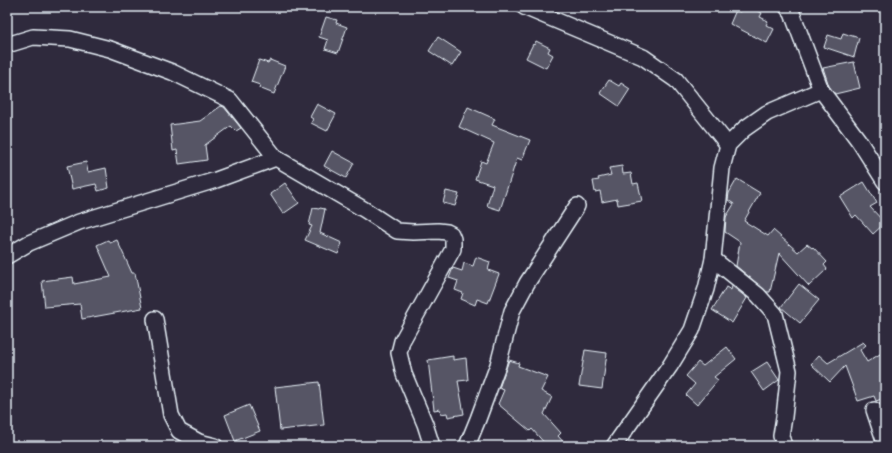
<svg xmlns="http://www.w3.org/2000/svg" width="892" height="453" viewBox="0 0 892 453" font-family="'Shantell Sans',sans-serif">
<style>
.building{fill:#575565;stroke:#e8f1f8}
.lines{fill:none;stroke-linecap:round;stroke-linejoin:round}
.minor-casing{stroke:#e8f1f8;stroke-width:18}
.minor{stroke:#2f2a3d;stroke-width:15}
</style>
<rect width="100%" height="100%" fill="#2f2a3d"/>
<filter id="ink" filterUnits="userSpaceOnUse"><feTurbulence type="fractalNoise" baseFrequency=".025" numOctaves="2"/><feDisplacementMap in="SourceGraphic" scale="8" xChannelSelector="R" yChannelSelector="G"/><feConvolveMatrix kernelMatrix="1 2 1 2 8 2 1 2 1" color-interpolation-filters="sRGB"/></filter>
<g filter="url(#ink)">
<!-- building -->
<g class="building">
<polygon points="742,7 750,7 762,13 760,17 768,21 766,25 774,29 767,43 730,24 736,10 740,12"/>
<polygon points="326,17 337,20 336,23 347,27 338,53 325,49 328,40 319,37"/>
<polygon points="843,33 859,38 854,57 824,47 828,35 841,39"/>
<polygon points="438,37 461,52 452,66 429,51"/>
<polygon points="536,41 550,48 548,52 553,55 546,68 526,58 533,44 534,45"/>
<polygon points="259,60 268,63 270,60 285,66 274,94 259,88 260,85 251,82"/>
<polygon points="854,62 860,88 835,94 829,86 823,68"/>
<polygon points="609,80 619,86 621,83 630,89 619,106 600,93"/>
<polygon points="317,104 336,114 327,131 311,123 313,119 310,117"/>
<polygon points="221,106 224,107 241,128 236,131 231,126 205,145 207,160 179,164 177,150 173,151 170,125 200,121"/>
<polygon points="468,107 495,119 492,125 530,140 522,160 517,158 500,210 487,206 493,185 475,179 481,161 486,163 494,143 459,127"/>
<polygon points="332,151 354,163 346,178 324,166"/>
<polygon points="86,162 88,172 106,168 109,188 98,191 96,184 72,189 67,166"/>
<polygon points="622,166 623,174 631,173 633,184 638,183 642,201 618,205 617,199 602,202 600,191 595,192 593,181 599,180 598,178 611,175 609,168"/>
<polygon points="737,179 760,193 744,221 768,236 773,230 798,252 807,244 812,248 813,247 827,262 824,265 827,269 809,286 779,253 770,292 767,292 736,266 740,242 725,232 726,217 734,204 728,200 729,193"/>
<polygon points="864,182 877,203 870,207 885,223 873,234 856,215 853,218 840,197"/>
<polygon points="285,183 299,203 283,214 270,194"/>
<polygon points="446,191 459,194 455,206 443,203"/>
<polygon points="313,208 319,209 320,208 325,209 320,233 342,243 338,254 305,240 312,226 309,225"/>
<polygon points="108,240 110,243 117,240 132,273 135,273 142,308 82,319 80,304 45,307 42,281 73,277 74,284 111,277 97,245"/>
<polygon points="476,257 490,262 488,270 499,274 488,303 477,299 475,305 461,299 463,293 455,290 458,281 449,278 453,268 462,271 464,263 473,266"/>
<polygon points="799,284 819,300 800,323 781,307"/>
<polygon points="732,286 747,298 732,323 712,310 726,287 731,290"/>
<polygon points="863,342 866,345 860,350 867,362 885,351 885,398 876,401 874,396 858,401 845,366 830,382 811,364 819,355 828,363"/>
<polygon points="727,347 736,359 714,377 718,380 697,405 686,395 695,384 686,376 698,362 703,366"/>
<polygon points="585,350 607,353 602,389 579,386"/>
<polygon points="453,356 453,360 466,358 468,380 458,381 464,414 448,417 447,413 441,414 440,409 434,410 428,360"/>
<polygon points="509,360 519,363 518,366 548,377 541,391 552,397 544,414 561,433 558,436 567,446 547,446 532,429 530,431 498,404 504,390 499,388"/>
<polygon points="767,362 779,380 764,391 751,372"/>
<polygon points="319,382 324,425 280,430 275,387"/>
<polygon points="249,405 260,431 235,441 225,415"/>
</g>
<g class="lines">
<defs>
<g id="minor">
<polyline points="524,7 643,57 676,80 728,145"/>
<polyline points="787,7 792,13 821,90 859,141 885,182"/>
<polyline points="7,45 33,37 70,39 110,49 172,72 230,100 276,158 365,210 397,231 413,232 438,231 447,232 451,234 453,239 453,249 402,341 399,353 404,374 425,424 432,446"/>
<polyline points="7,256 29,243 79,222 216,180 276,158"/>
<polyline points="713,259 758,295 775,314 789,371 784,417 781,436 784,446"/>
<polyline points="155,319 171,415 179,431 199,442 215,446"/>
<polyline points="874,410 885,443"/>
<polyline points="467,446 478,419 498,365 512,311 527,283 577,206"/>
<polyline points="614,446 670,366 692,330 706,289 713,259 722,168 728,145 744,129 767,113 821,90"/>
</g>
</defs>
<!-- minor casing -->
<use href="#minor" class="minor-casing"/>
<!-- minor -->
<use href="#minor" class="minor"/>
</g>
</g>
<!-- margin -->
<rect width="892" height="453" fill="none" stroke="#2f2a3d" stroke-width="24"/>
<rect x="12" y="12" width="868" height="429" fill="none" stroke="#e8f1f8" stroke-width="1.5" filter="url(#ink)"/>
</svg>
